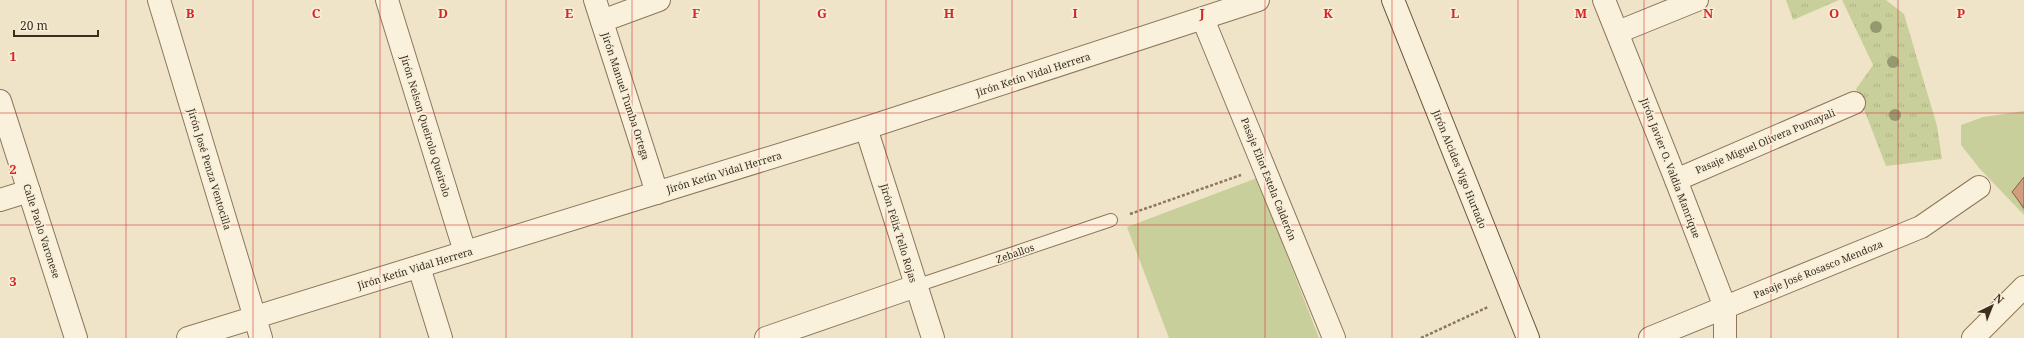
<svg xmlns="http://www.w3.org/2000/svg" width="2024" height="338" viewBox="0 0 2024 338" font-family="'Noto Serif',serif">
<style>
.grass{fill:url(#grass-tufts)}
.park{fill:#c9cf9b}
.shadow{fill:#0003}
.building{fill:#cf9f7d;stroke:#8d5f41}
.lines{fill:none;stroke-linecap:round;stroke-linejoin:round}
.lane-casing{stroke:#8d765c;stroke-width:14}
.street-casing{stroke:#8d765c;stroke-width:24}
.secondary-casing{stroke:#6f573f;stroke-width:24}
.path{stroke:#8d765c;stroke-width:2.5;stroke-dasharray:3 2;stroke-linecap:butt}
.lane{stroke:#faf1dc;stroke-width:12}
.street{stroke:#faf1dc;stroke-width:22}
.secondary{stroke:#faf1dc;stroke-width:22}
.tree{fill:#96986f}
.grid{fill:none;stroke:#d62828;stroke-width:1;stroke-opacity:0.55}
.labels{text-anchor:middle;stroke-width:3.5;stroke-linejoin:round;paint-order:stroke}
.street-label{font-size:10px;fill:#3d2e20;stroke:#f7eed8}
.grid-label{font-size:13px;text-anchor:middle;font-weight:bold;fill:#d62828;stroke:#f7eed8;stroke-width:3.5;stroke-linejoin:round;paint-order:stroke}
</style>
<defs>
<pattern id="grass-tufts" width="24" height="20" patternUnits="userSpaceOnUse"><rect width="24" height="20" fill="#c9cf9b"/><path d="M3 7l-1-3M5 7V3M7 7l1-3M15 17l-1-3M17 17v-4M19 17l1-3" fill="none" stroke="#aeb285"/></pattern>
</defs>
<rect width="100%" height="100%" fill="#f0e4c8"/>
<!-- grass -->
<g class="grass">
<polygon points="1786,0 1839,0 1793,20"/>
<polygon points="1842,0 1886,0 1904,14 1937,126 1942,159 1886,166 1856,89 1873,65"/>
</g>
<!-- park -->
<g class="park">
<polygon points="2024,111 2024,215 1980,169 1961,145 1961,125 1983,117"/>
<polygon points="1257,178 1319,338 1169,338 1127,227"/>
</g>
<!-- shadow -->
<polygon class="shadow" points="2024,179 2024,211 2013,192"/>
<!-- building -->
<polygon class="building" points="2024,177 2024,208 2012,192"/>
<g class="lines">
<defs>
<polyline id="lane" points="916,286 1111,220"/>
<g id="street">
<polyline points="159,0 261,338"/>
<polyline points="387,0 465,252"/>
<polyline points="595,0 657,193"/>
<polyline points="1604,0 1676,180 1725,307 1725,338"/>
<polyline points="1203,19 1334,338"/>
<polyline points="602,21 659,0"/>
<polyline points="1618,32 1697,0"/>
<polyline points="0,101 76,338"/>
<polyline points="866,128 933,338"/>
<polyline points="1676,180 1854,103"/>
<polyline points="0,200 29,191"/>
<polyline points="419,267 441,338"/>
<polyline points="188,338 866,128 1258,0"/>
<polyline points="766,338 916,286"/>
<polyline points="1650,338 1921,227 1979,187"/>
<polyline points="1973,338 2024,287"/>
</g>
<polyline id="secondary" points="1393,0 1528,338"/>
</defs>
<!-- lane casing -->
<use href="#lane" class="lane-casing"/>
<!-- street casing -->
<use href="#street" class="street-casing"/>
<!-- secondary casing -->
<use href="#secondary" class="secondary-casing"/>
<!-- path -->
<g class="path">
<polyline points="1130,214 1241,175"/>
<polyline points="1421,338 1488,307"/>
</g>
<!-- lane -->
<use href="#lane" class="lane"/>
<!-- street -->
<use href="#street" class="street"/>
<!-- secondary -->
<use href="#secondary" class="secondary"/>
</g>
<!-- trees -->
<g class="tree">
<circle cx="1876" cy="27" r="6"/>
<circle cx="1893" cy="62" r="6"/>
<circle cx="1895" cy="115" r="6"/>
</g>
<!-- grid -->
<path class="grid" d="M126,0V338M253,0V338M380,0V338M506,0V338M632,0V338M759,0V338M886,0V338M1012,0V338M1138,0V338M1265,0V338M1392,0V338M1518,0V338M1644,0V338M1771,0V338M1898,0V338M0,113H2024M0,225H2024"/>
<g class="labels">
<!-- street labels -->
<g class="street-label">
<text transform="translate(1033 74) rotate(-18)" y="4">Jirón Ketín Vidal Herrera</text>
<text transform="translate(626 96) rotate(72)" y="4">Jirón Manuel Tumba Ortega</text>
<text transform="translate(426 126) rotate(73)" y="4">Jirón Nelson Queirolo Queirolo</text>
<text transform="translate(1765 141) rotate(-23)" y="4">Pasaje Miguel Olivera Pumayali</text>
<text transform="translate(1671 168) rotate(69)" y="4">Jirón Javier O. Valdia Manrique</text>
<text transform="translate(210 169) rotate(73)" y="4">Jirón José Penza Ventocilla</text>
<text transform="translate(1460 169) rotate(68)" y="4">Jirón Alcides Vigo Hurtado</text>
<text transform="translate(724 172) rotate(-17)" y="4">Jirón Ketín Vidal Herrera</text>
<text transform="translate(1269 179) rotate(68)" y="4">Pasaje Eliot Estela Calderón</text>
<text transform="translate(42 231) rotate(72)" y="4">Calle Paolo Varonese</text>
<text transform="translate(899 233) rotate(73)" y="4">Jirón Félix Tello Rojas</text>
<text transform="translate(1015 253) rotate(-19)" y="4">Zeballos</text>
<text transform="translate(415 268) rotate(-17)" y="4">Jirón Ketín Vidal Herrera</text>
<text transform="translate(1818 269) rotate(-22)" y="4">Pasaje José Rosasco Mendoza</text>
</g>
</g>
<g class="grid-label">
<text x="190" y="18">B</text>
<text x="316" y="18">C</text>
<text x="443" y="18">D</text>
<text x="569" y="18">E</text>
<text x="696" y="18">F</text>
<text x="822" y="18">G</text>
<text x="949" y="18">H</text>
<text x="1075" y="18">I</text>
<text x="1202" y="18">J</text>
<text x="1328" y="18">K</text>
<text x="1455" y="18">L</text>
<text x="1581" y="18">M</text>
<text x="1708" y="18">N</text>
<text x="1834" y="18">O</text>
<text x="1961" y="18">P</text>
<text x="13" y="61">1</text>
<text x="13" y="174">2</text>
<text x="13" y="286">3</text>
</g>
<!-- north arrow -->
<g transform="translate(1992 306) rotate(43)" stroke="#f7eed8" stroke-width="3" paint-order="stroke">
<path d="M0-3L7 15L0 10L-7 15Z" fill="#3d2e20"/>
<text y="-6" font-size="11" font-weight="bold" text-anchor="middle" fill="#3d2e20">N</text>
</g>
<!-- scale -->
<path d="M14 30v6h84v-6" fill="none" stroke="#3d2e20" stroke-width="2"/>
<text x="20" y="30" font-size="12" fill="#3d2e20" stroke="#f7eed8" stroke-width="3" paint-order="stroke">20 m</text>
</svg>
